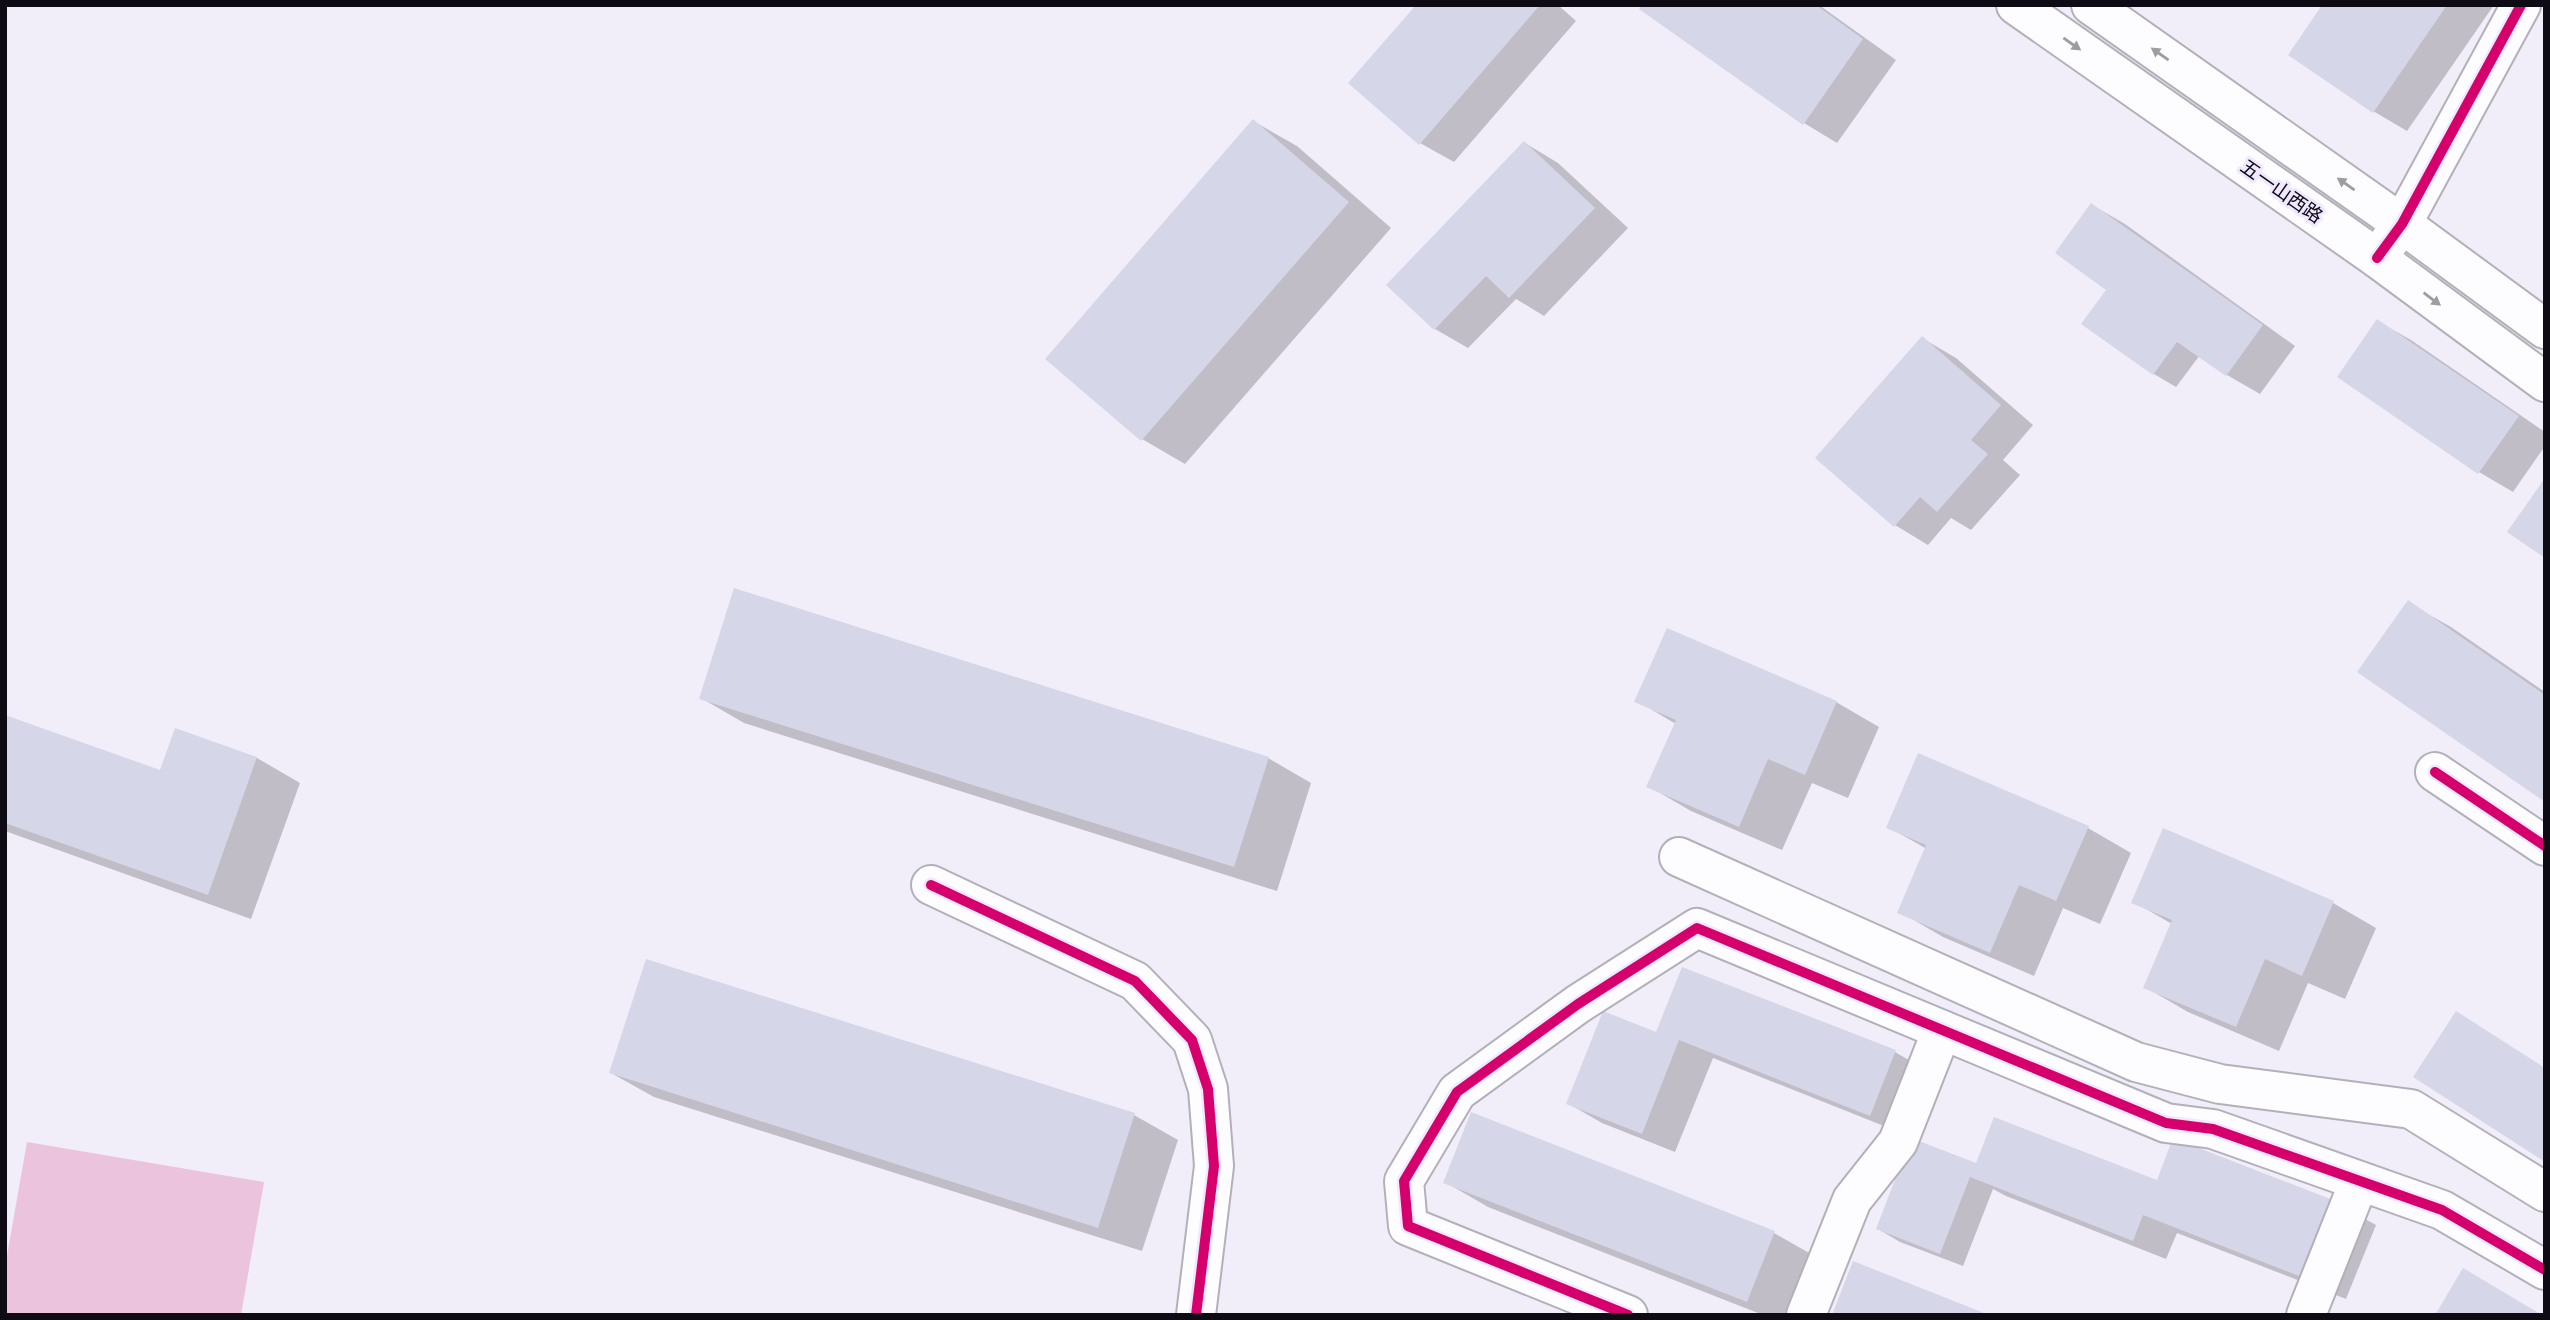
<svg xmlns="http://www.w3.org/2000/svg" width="2550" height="1320" viewBox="0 0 2550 1320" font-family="'Source Serif 4','Noto Sans SC',serif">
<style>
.green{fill:#ecc3dd}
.shadow{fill:#0003}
.building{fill:#d6d6e9}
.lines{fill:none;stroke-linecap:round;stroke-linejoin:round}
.street-casing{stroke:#b3b0ba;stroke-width:42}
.secondary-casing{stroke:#b3b0ba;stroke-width:42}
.primary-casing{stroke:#b3b0ba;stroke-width:42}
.street{stroke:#fdfcfe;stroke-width:38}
.secondary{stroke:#fdfcfe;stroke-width:38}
.primary{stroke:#fdfcfe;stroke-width:38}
.cycleway-casing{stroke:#efe8fe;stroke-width:15}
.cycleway{stroke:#d6006c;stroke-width:10}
.oneway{fill:#9d9ca0}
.labels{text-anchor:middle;stroke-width:6;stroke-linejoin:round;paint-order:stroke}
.street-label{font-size:19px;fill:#0e0b14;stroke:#efe8fe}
</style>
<rect width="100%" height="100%" fill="#f1edf9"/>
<!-- green -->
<polygon class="green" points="27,1142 264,1182 241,1315 5,1315 5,1267"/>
<!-- shadow -->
<g class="shadow">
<polygon points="1418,5 1558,5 1576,21 1454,162 1420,143"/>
<polygon points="1644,5 1819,5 1896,60 1837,143 1804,123"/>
<polygon points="2324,5 2494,5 2407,131 2373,111"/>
<polygon points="1253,121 1297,146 1391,228 1185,464 1142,439"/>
<polygon points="1525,143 1558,163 1628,228 1544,316 1516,299 1468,348 1435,329"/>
<polygon points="2092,205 2125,224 2295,346 2260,394 2227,375 2200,355 2176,387 2154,374 2108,289"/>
<polygon points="2377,321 2411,340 2545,432 2545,446 2513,492 2479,472 2339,377"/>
<polygon points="1922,338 1956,358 2033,425 2003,460 2020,475 1971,530 1951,518 1928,545 1895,525"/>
<polygon points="2408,603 2451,627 2545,692 2545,800"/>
<polygon points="701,698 1268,758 1311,783 1277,891 744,723"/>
<polygon points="1637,701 1836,702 1879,727 1848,798 1812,783 1782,850 1691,811 1648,786 1676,724"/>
<polygon points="5,716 161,772 176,730 257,758 300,783 251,919 5,831"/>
<polygon points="1888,827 2088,828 2131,853 2100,924 2063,908 2034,976 1943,937 1900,912 1927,849"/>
<polygon points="2134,902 2333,903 2376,928 2345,999 2308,983 2279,1051 2188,1012 2145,987 2172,924"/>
<polygon points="647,961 1134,1115 1178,1140 1142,1251 654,1097 611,1073"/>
<polygon points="1657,1034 1895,1052 1928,1071 1904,1134 1713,1058 1675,1152 1602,1123 1569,1104"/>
<polygon points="1472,1114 1774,1233 1818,1258 1795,1315 1763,1315 1488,1207 1445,1182"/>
<polygon points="1977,1166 2158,1182 2342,1206 2376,1225 2346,1299 2177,1233 2166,1259 2006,1196 1993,1189 1963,1266 1900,1242 1878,1229"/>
</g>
<!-- building -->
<g class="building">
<polygon points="1416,5 1540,5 1419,145 1348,83"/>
<polygon points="1642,5 1816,5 1863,39 1803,125 1639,9"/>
<polygon points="2322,5 2447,5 2373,113 2288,55"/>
<polygon points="1253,119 1349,202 1141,441 1045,359"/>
<polygon points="1524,141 1595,208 1509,298 1486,276 1434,330 1386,285"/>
<polygon points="2091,203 2263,325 2226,376 2177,342 2153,375 2081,324 2106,290 2055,253"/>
<polygon points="2377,319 2519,416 2478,474 2337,377"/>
<polygon points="1922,336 2001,405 1971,440 1988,454 1937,512 1920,497 1894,527 1815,458"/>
<polygon points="2545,478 2545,558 2507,532"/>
<polygon points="734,588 1269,757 1234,867 699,699"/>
<polygon points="2408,600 2545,695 2545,802 2357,672"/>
<polygon points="1667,628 1837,701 1805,775 1768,759 1739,827 1646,787 1676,720 1634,702"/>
<polygon points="5,715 160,770 175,728 257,757 208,895 5,823"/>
<polygon points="1918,753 2089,826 2056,901 2019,885 1990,953 1897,913 1926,845 1886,828"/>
<polygon points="2163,828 2334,901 2302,976 2265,959 2236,1027 2143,988 2172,920 2131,903"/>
<polygon points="646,959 1135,1113 1098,1228 609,1073"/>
<polygon points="1682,967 1896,1050 1870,1116 1679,1040 1642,1134 1566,1104 1603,1011 1656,1032"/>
<polygon points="2456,1011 2545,1068 2545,1162 2413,1077"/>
<polygon points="1471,1112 1775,1231 1747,1302 1443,1183"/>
<polygon points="1994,1117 2157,1180 2173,1138 2343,1204 2312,1281 2143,1215 2133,1241 1970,1177 1940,1254 1876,1229 1911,1138 1976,1163"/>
<polygon points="1853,1261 1989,1315 1832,1315"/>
<polygon points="2463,1268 2542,1315 2435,1315"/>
</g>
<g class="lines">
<defs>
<g id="street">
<polyline points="2435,772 2545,846"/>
<polyline points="1679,857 2136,1062 2220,1084 2411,1109 2545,1192"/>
<polyline points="931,885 1135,981 1192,1040 1208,1089 1214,1166 1196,1315"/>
<polyline points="1628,1315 1408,1226 1404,1181 1457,1092 1578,1004 1697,928 2166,1123 2213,1129 2442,1210 2545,1270"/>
<polyline points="1806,1315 1852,1200 1898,1142 1942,1030"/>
<polyline points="2306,1315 2359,1182"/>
</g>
<polyline id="secondary" points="2377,258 2402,224 2521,5"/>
<g id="primary">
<polyline points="2016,5 2377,258 2545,382"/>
<polyline points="2091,5 2402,224 2545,329"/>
</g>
</defs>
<!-- street casing -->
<use href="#street" class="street-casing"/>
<!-- secondary casing -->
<use href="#secondary" class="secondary-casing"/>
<!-- primary casing -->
<use href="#primary" class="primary-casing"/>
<!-- street -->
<use href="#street" class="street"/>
<!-- secondary -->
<use href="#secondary" class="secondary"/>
<!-- primary -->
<use href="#primary" class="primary"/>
<defs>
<g id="cycleway">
<polyline points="2377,258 2402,224 2521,5"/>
<polyline points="2435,772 2545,846"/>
<polyline points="931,885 1135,981 1192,1040 1208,1089 1214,1166 1196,1315"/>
<polyline points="1628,1315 1408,1226 1404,1181 1457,1092 1578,1004 1697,928 2166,1123 2213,1129 2442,1210 2545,1270"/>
</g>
</defs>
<!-- cycleway casing -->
<use href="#cycleway" class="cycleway-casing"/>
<!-- cycleway -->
<use href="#cycleway" class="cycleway"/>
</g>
<!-- one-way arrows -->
<defs><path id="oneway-solid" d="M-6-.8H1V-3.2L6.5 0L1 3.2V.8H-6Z" transform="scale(1.75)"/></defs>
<g class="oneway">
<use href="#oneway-solid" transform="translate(2072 44) rotate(35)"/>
<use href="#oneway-solid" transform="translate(2160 54) rotate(-145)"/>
<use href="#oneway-solid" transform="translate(2346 184) rotate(-145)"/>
<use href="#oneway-solid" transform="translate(2432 299) rotate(37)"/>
</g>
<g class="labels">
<!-- street labels -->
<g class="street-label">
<text transform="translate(2282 191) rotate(35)" y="7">五一山西路</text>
</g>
</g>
<!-- border -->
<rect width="2550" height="1320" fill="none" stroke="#0e0b14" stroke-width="14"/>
</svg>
